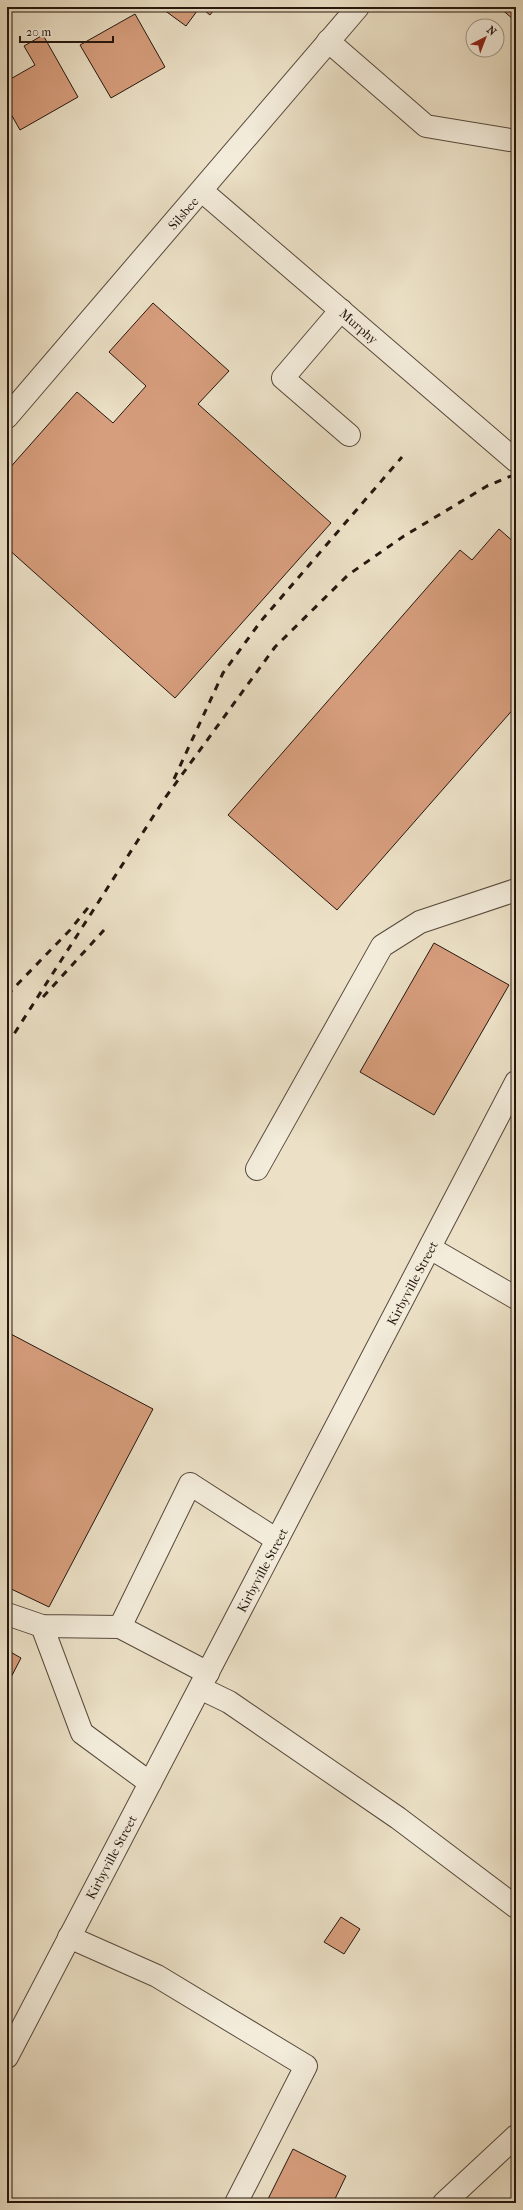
<svg xmlns="http://www.w3.org/2000/svg" width="523" height="2210" viewBox="0 0 523 2210" font-family="'IM FELL French Canon',serif">
<style>
.building{fill:#d79e7d;stroke:#25160e}
.lines{fill:none;stroke-linecap:round;stroke-linejoin:round}
.minor-casing{stroke:#57493c;stroke-width:24}
.minor{stroke:#f3ecdb;stroke-width:22}
.rail{stroke:#25160e;stroke-width:3;stroke-dasharray:7 7;stroke-linecap:butt}
.labels{text-anchor:middle;stroke-width:3;stroke-linejoin:round;paint-order:stroke}
.street-label{font-size:13px;fill:#25160e;stroke:#f3ecdb}
</style>
<rect width="100%" height="100%" fill="#ece1c7"/>
<filter id="stains"><feTurbulence type="fractalNoise" baseFrequency=".005" numOctaves="4"/><feColorMatrix values="0 0 0 0 .2 0 0 0 0 .09 0 0 0 0 .02 0 0 0 .5 -.17"/></filter>
<radialGradient id="worn" r=".72"><stop offset=".6" stop-color="#630" stop-opacity="0"/><stop offset="1" stop-color="#630" stop-opacity=".3"/></radialGradient>
<!-- building -->
<g class="building">
<polygon points="160,7 216,7 210,15 200,7 186,26"/>
<polygon points="499,7 516,7 516,18 514,20"/>
<polygon points="135,14 165,67 111,98 80,45"/>
<polygon points="43,35 78,97 20,130 7,107 7,81 35,65 24,46"/>
<polygon points="153,303 229,371 198,404 331,523 175,698 7,548 7,471 77,392 113,423 146,386 109,352"/>
<polygon points="499,529 516,544 516,706 337,910 228,815 460,550 472,560"/>
<polygon points="434,943 509,985 434,1115 360,1072"/>
<polygon points="7,1332 153,1409 49,1607 7,1587"/>
<polygon points="7,1650 21,1658 7,1685"/>
<polygon points="341,1917 360,1929 344,1954 324,1942"/>
<polygon points="293,2149 346,2176 333,2203 266,2203"/>
</g>
<g class="lines">
<defs>
<g id="minor">
<polyline points="328,41 426,126 516,141"/>
<polyline points="202,191 516,461"/>
<polyline points="341,310 283,378 349,435"/>
<polyline points="7,417 358,7"/>
<polyline points="257,1169 382,946 420,922 516,890"/>
<polyline points="430,1248 516,1298"/>
<polyline points="7,1614 42,1626 120,1627 208,1673"/>
<polyline points="42,1626 82,1733 150,1783"/>
<polyline points="120,1627 190,1484 277,1540"/>
<polyline points="200,1688 229,1702 398,1818 516,1907"/>
<polyline points="69,1937 157,1976 306,2066 236,2203"/>
<polyline points="7,2057 516,1082"/>
<polyline points="444,2203 516,2136"/>
</g>
</defs>
<!-- minor casing -->
<use href="#minor" class="minor-casing"/>
<!-- minor -->
<use href="#minor" class="minor"/>
<!-- rail -->
<g class="rail">
<polyline points="174,779 223,673 261,621 402,457"/>
<polyline points="7,995 70,930 91,904"/>
<polyline points="43,997 104,930"/>
<polyline points="7,1045 165,798 275,647 348,575 404,536 487,486 516,474"/>
</g>
</g>
<g class="labels">
<!-- street labels -->
<g class="street-label">
<text transform="translate(183 213) rotate(-49)" y="5">Silsbee</text>
<text transform="translate(359 326) rotate(41)" y="5">Murphy</text>
<text transform="translate(412 1283) rotate(-62)" y="5">Kirbyville Street</text>
<text transform="translate(262 1570) rotate(-62)" y="5">Kirbyville Street</text>
<text transform="translate(111 1857) rotate(-62)" y="5">Kirbyville Street</text>
</g>
</g>
<!-- margin -->
<rect width="523" height="2210" fill="none" stroke="#ece1c7" stroke-width="24"/>
<rect x="8" y="8" width="507" height="2194" fill="none" stroke="#25160e" stroke-width="2"/>
<rect x="12" y="12" width="499" height="2186" fill="none" stroke="#25160e"/>
<!-- north arrow -->
<g transform="translate(485 38) rotate(42)"><circle r="19" fill="#f3ecdb" stroke="#a19689"/>
<path d="M0-3L7 15L0 10L-7 15Z" fill="#8f2418"/>
<text y="-6" font-size="11" font-weight="bold" text-anchor="middle" fill="#25160e">N</text>
</g>
<!-- scale -->
<path d="M20 36v6h93v-6" fill="none" stroke="#25160e" stroke-width="2"/>
<text x="26" y="36" font-size="12" fill="#25160e" stroke="#f3ecdb" stroke-width="3" paint-order="stroke">20 m</text>
<rect width="100%" height="100%" filter="url(#stains)"/>
<rect width="100%" height="100%" fill="url(#worn)"/>
</svg>
